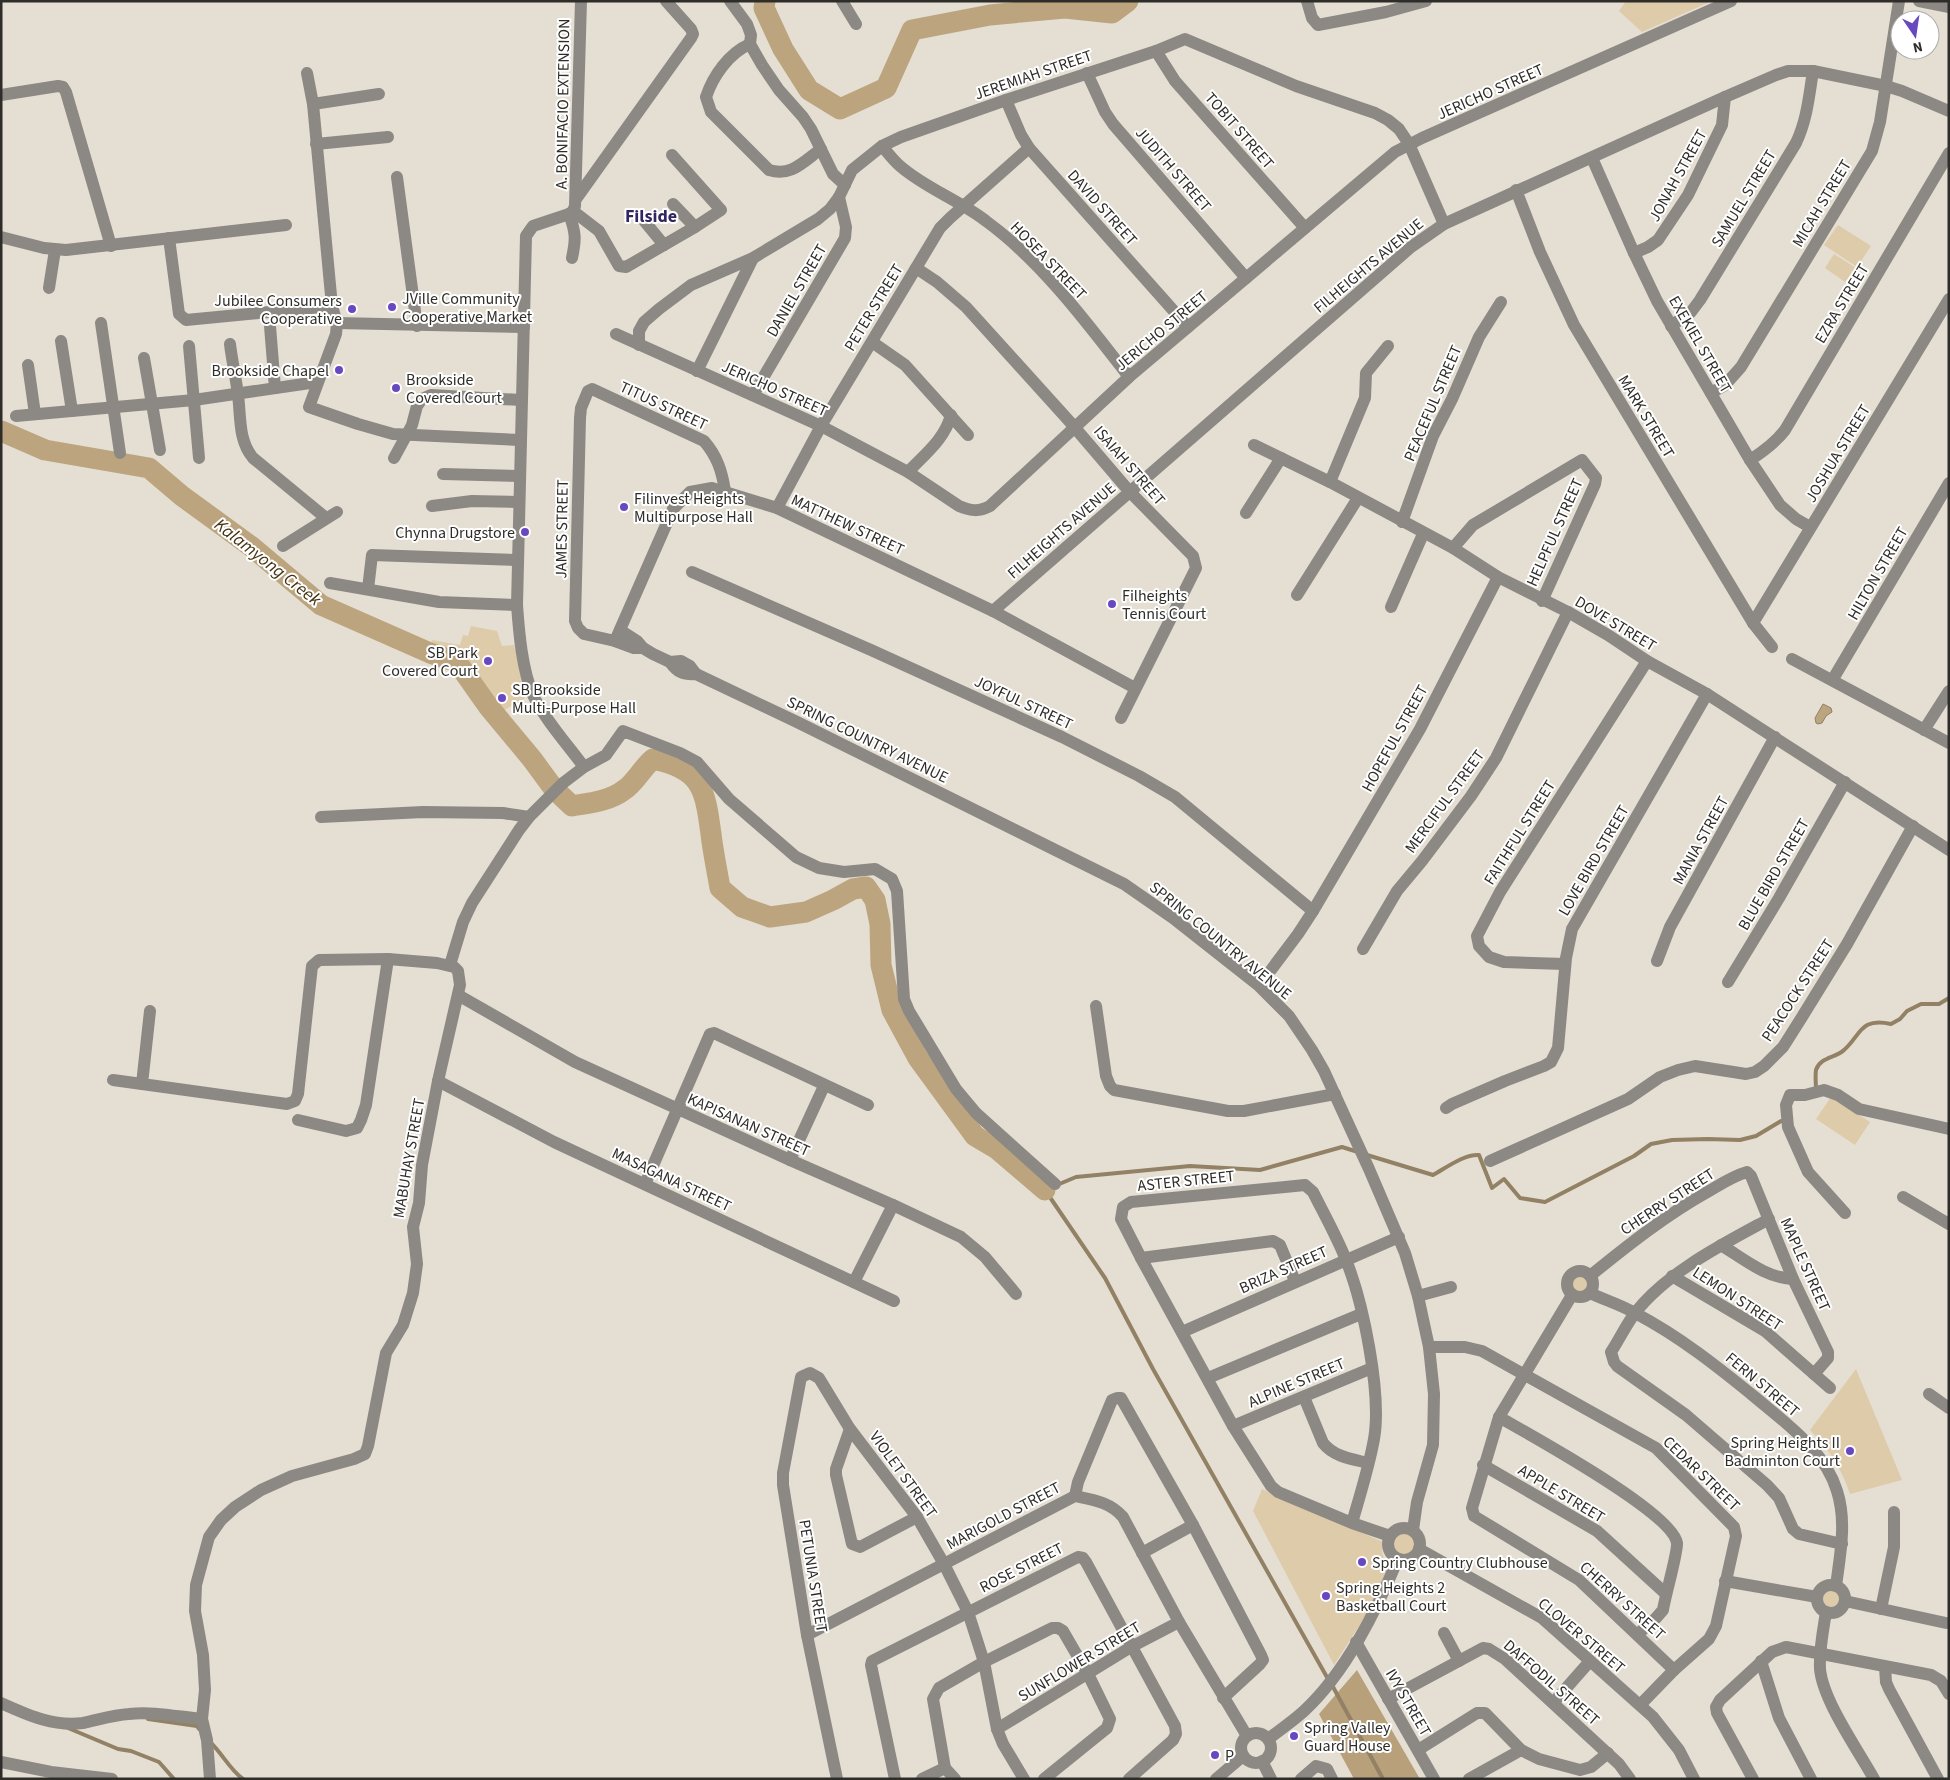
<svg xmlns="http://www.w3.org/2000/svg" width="1950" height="1780" viewBox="0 0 1950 1780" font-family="'Source Sans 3',sans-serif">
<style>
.green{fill:#decbaa}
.forest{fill:#b8a17a}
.water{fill:#bca57e;stroke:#928164}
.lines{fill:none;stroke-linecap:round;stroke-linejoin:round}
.stream{stroke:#928164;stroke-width:4}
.river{stroke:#bca57e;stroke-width:21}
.minor{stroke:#8c8985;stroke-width:12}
.poi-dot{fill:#6848c0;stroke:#fff;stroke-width:2}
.labels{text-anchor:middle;stroke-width:4;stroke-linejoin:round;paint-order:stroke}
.street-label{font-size:16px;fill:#2f2d29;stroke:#fff}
.poi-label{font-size:16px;fill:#2f2d29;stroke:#fff;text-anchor:start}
.neighbourhood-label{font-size:18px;font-weight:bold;fill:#332560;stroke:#fff}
.water-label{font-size:18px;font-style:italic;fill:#443211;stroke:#fff}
</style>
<rect width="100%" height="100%" fill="#e5dfd3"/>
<!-- green -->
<g class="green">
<polygon points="1626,1 1712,1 1642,32 1619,11"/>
<polygon points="1838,225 1871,246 1857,267 1824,245"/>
<polygon points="1834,254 1856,268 1845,282 1825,268"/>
<polygon points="471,626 497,631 502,646 514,645 521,669 525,698 501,712 469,667 456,657 430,647 432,640 460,645 463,635 468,636"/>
<polygon points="1831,1097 1870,1122 1855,1145 1816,1119"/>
<circle cx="1580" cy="1284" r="11"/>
<path d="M1856,1369L1902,1480L1850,1494C1842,1469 1828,1448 1810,1430Z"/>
<path d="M1262,1489L1383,1542C1381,1552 1382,1557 1389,1565L1368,1612L1334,1665L1253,1511Z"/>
<circle cx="1404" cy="1545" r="14"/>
<circle cx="1831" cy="1599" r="11"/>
</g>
<!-- forest -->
<polygon class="forest" points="1357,1670 1420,1779 1354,1779 1319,1714"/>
<!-- water -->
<polygon class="water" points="1823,704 1831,708 1832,712 1826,716 1822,723 1818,724 1816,723 1815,718"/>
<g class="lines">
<!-- stream -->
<g class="stream">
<path d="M1816,1090C1816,1084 1815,1076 1816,1070C1820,1057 1836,1058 1844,1050C1861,1035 1860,1017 1891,1024L1900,1019L1907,1011L1921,1004H1939L1949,998"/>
<path d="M1367,1155L1433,1175C1446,1168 1464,1154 1479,1155L1492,1188L1504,1179L1520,1198L1545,1202L1634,1156L1651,1144L1672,1140L1708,1139L1740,1140L1756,1136L1781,1121"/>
<polyline points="1328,1679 1153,1369 1105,1278 1045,1190 1076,1177 1190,1166 1260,1170 1342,1147 1358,1152"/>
<polyline points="1332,1685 1383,1779"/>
<polyline points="148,1719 197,1726 199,1729"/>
<polyline points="68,1728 118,1749 131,1751 159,1762 174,1779"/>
<path d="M210,1742C222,1753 230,1770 243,1779"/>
</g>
<!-- river -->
<g class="river">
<polyline points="765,1 764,8 783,49 809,90 840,109 886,88 912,30 990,15 1065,8 1112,13 1128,1"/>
<path d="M1,431L45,450L149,468L182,496L252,547L321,605L430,653L457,662L488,706L532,759L554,789L572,806C590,803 610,801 624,790C634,784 643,767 653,759C702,769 705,789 711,834C713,852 717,870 720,888L742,907L770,917L806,912L833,900L853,889L866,887L875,900L880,924L881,965L892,1010L918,1058L975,1136L997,1149L1045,1190"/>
</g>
<!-- minor -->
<g class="minor">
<path d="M581,1L575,206L573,211L569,214L533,226L526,236L517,605C519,633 522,669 533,695C545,720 568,745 584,767"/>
<polyline points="730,1 747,24 751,35 750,44 762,65 779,90 803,117 811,129 833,174 845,185"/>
<polyline points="842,1 856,24"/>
<polyline points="1307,1 1312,18 1318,25 1386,12 1426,1"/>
<polyline points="1919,1 1949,7"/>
<path d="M750,44C729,53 713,76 706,97L711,112L769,170C791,177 803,162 821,149"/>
<polyline points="1156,51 1175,81 1305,228"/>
<polyline points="307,73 313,104 332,306 337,323 336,334 309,407 358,424 393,434 520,440"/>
<polyline points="1087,73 1105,112 1113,124 1246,278"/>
<polyline points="1,95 58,86 63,87 66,92 111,246"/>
<polyline points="1006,100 1021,135 1029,148 1188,327"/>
<polyline points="313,104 379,94"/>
<polyline points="316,144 388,137"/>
<path d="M882,146C888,153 893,160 900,166C925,188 959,200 986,221C1041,261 1088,324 1129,377"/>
<polyline points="1592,158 1634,253 1657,301 1750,460 1780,505 1796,519 1810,527"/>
<polyline points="397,177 417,326"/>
<polyline points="1516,190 1540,252 1574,325 1753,623 1772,647"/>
<polyline points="576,199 691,38 693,34 691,29 666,1"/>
<polyline points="673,204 695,227"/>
<polyline points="573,211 599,231 619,266 626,267 695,227 721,210 672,155"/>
<path d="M569,214C576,233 576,239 572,258"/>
<polyline points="641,217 664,245"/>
<polyline points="1,237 44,248 66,250 286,225"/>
<polyline points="169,238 179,314 186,320 332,306"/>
<polyline points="1634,253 1648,247 1658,240 1688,195 1722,125 1725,97"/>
<polyline points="916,268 937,282 966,307 1070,422 1129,491 1193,556 1196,568 1121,718"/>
<polyline points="49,288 55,250"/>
<polyline points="101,323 120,453"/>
<polyline points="337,323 524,327"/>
<polyline points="270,326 275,388"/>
<path d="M1671,326L1691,312L1700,300L1796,143C1807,120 1809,96 1813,71"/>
<path d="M616,334L821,426L908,472L959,506C971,511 979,512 990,506L1129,377L1395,152L1422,138L1731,1"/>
<polyline points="61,341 72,411"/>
<polyline points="872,342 905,365 968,435"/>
<path d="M230,344C232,361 236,378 238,395C241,417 238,440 253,458L326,518"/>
<polyline points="639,345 639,331 644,322 659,309 691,285 753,258 818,219 830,209 839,197 852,170 882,146 901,137 1006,100 1156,51 1185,39 1296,86 1375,113 1388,120 1399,129 1409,144 1444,224"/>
<polyline points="189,346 199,458"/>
<polyline points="144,358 160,450"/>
<polyline points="28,365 35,414"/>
<polyline points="697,371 753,258"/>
<polyline points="1711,393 1725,385 1741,367 1872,151 1880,122 1899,1"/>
<polyline points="753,395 845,238 846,227 839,197"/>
<polyline points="16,416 194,400 317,382"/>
<polyline points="1254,445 1330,482 1453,548 1498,577 1568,612 1608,635 1647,661 1707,694 1949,850"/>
<polyline points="394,458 412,425 417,406 422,399 431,395 521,400"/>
<path d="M1750,460C1764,451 1775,443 1785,430L1949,153"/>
<path d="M908,472C924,455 945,439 951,415"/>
<polyline points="443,474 519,476"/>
<polyline points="1330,482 1365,398 1366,373 1388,346"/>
<polyline points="432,506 472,501 518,502"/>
<polyline points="777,508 821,426 940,228 950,218 1029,148"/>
<polyline points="1246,513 1281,458"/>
<polyline points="1402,522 1433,436 1452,399 1479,337 1501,302"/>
<polyline points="283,546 337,512"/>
<polyline points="1453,548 1473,525 1582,460 1596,478 1595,484 1542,601"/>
<polyline points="692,572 871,650 1062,737 1139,776 1175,797 1313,911"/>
<polyline points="330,583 439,602 517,605"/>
<polyline points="368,589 372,555 517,560"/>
<polyline points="1297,595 1358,498"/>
<polyline points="1391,607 1423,534"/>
<polyline points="993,611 1411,247 1444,224 1725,97 1776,75 1788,71 1813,71 1886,86 1902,91 1949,111"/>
<polyline points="1753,623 1949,299"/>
<polyline points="620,630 637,641 643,648 653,654 670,662 681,661 690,666 696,674"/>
<polyline points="615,641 673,509 690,492 712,488 777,508 993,611 1135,688"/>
<path d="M643,648H634L615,641L584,634L578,628L575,621L580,418L581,408L588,391L592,389L704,441C717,456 722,471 725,491"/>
<polyline points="1792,659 1949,743"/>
<path d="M670,662C677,672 683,675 696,674L797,722L1124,884L1173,918L1258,985L1289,1016L1312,1050L1324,1071L1369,1169L1405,1253L1418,1296L1429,1347L1434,1394L1433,1445L1417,1502L1413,1530"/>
<polyline points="1833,679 1949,483"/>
<polyline points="1924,730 1949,691"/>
<polyline points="321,817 423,812 503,813 529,817"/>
<polyline points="1363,949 1397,891 1422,861 1471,796 1496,758 1568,612"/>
<polyline points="1657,961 1670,927 1775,737"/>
<polyline points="1565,964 1504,962 1489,957 1479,946 1477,936 1500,892 1647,661"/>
<polyline points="450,965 463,922 472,903 519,830 529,817 563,783 584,767 606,755 623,731 680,753 697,762 729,799 796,857 819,868 844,872 875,869 892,879 897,891 904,999 909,1011 956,1089 976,1113 1055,1184"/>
<polyline points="1271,970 1298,934 1313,911 1420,729 1498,577"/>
<polyline points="1728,982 1779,898 1845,782"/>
<polyline points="458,995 575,1062 790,1160 893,1205 961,1237 985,1257 1016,1294"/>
<polyline points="1096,1006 1106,1076 1110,1086 1114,1090 1228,1111 1244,1111 1335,1094"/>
<polyline points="150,1011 142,1084 287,1104 295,1101 298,1094 312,966 319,960 388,959 437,963 454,967 458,971 460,985 438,1081 422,1165 419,1203 413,1227 417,1264 413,1293 403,1325 386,1353 368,1446 365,1454 354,1459 292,1476 261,1490 235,1507 221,1520 209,1537 196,1585 195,1611 203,1655 205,1690 202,1719 207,1740 210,1779"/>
<polyline points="113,1080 142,1084"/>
<polyline points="438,1081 554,1142 894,1301"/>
<polyline points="1446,1108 1452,1104 1505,1081 1544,1066 1551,1062 1558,1048 1566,958 1572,929 1707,694"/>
<polyline points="298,1120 346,1131 357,1128 361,1120 366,1105 388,959"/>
<polyline points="790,1160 824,1086"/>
<polyline points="1490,1161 1628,1099 1660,1077 1678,1070 1695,1066 1746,1074 1755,1072 1764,1066 1783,1047 1802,1017 1847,944 1913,826"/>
<polyline points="645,1184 710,1034 714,1033 868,1105"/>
<polyline points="1903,1197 1949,1224"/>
<polyline points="1845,1213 1808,1172 1788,1127 1786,1105 1790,1095 1805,1095 1824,1090 1838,1095 1859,1109 1949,1129"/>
<path d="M1769,1219C1723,1244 1667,1272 1635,1313C1626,1325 1619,1340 1611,1352L1614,1362L1617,1366L1686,1415L1767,1485L1779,1498L1793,1529L1799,1534L1842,1544"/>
<path d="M1721,1245C1744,1259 1766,1278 1793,1279"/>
<polyline points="1141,1258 1273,1241 1280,1245 1295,1281"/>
<circle cx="1580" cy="1284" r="13"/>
<path d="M1590,1276C1628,1245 1666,1215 1709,1191C1721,1184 1733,1176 1747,1172L1751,1176L1793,1279L1828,1352V1358L1814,1374"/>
<polyline points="1672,1276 1765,1331 1830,1388"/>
<polyline points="854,1282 893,1205"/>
<path d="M1590,1293C1605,1300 1621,1305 1635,1313C1679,1336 1718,1367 1756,1398C1787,1424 1825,1451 1837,1491C1847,1522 1840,1555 1836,1586"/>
<polyline points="1572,1295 1499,1417 1472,1508 1474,1516 1579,1580 1674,1670"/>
<polyline points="1418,1296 1451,1287"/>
<polyline points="1182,1332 1399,1237"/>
<polyline points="1429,1347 1465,1347 1482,1351 1656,1448 1734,1527 1736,1536 1716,1626 1709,1639 1674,1670 1640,1705"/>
<polyline points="1208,1378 1361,1314"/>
<polyline points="1929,1394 1949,1408"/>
<path d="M1304,1397L1323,1443C1334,1457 1352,1459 1368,1463"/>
<path d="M1499,1417C1530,1435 1672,1512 1677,1543C1678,1552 1665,1596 1663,1610L1656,1618L1638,1634"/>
<polyline points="1233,1426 1372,1368"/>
<polyline points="850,1429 836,1469 836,1475 852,1544 860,1547 917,1517"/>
<polyline points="1483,1465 1597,1531 1665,1593"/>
<polyline points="1075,1496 1078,1482 1112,1400 1117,1398 1121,1398 1193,1525 1261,1655 1263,1660 1260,1664 1223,1698"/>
<path d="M1352,1523C1360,1495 1369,1467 1374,1439C1382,1394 1363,1302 1346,1260C1337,1237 1324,1214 1313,1192L1305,1185L1131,1202L1123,1207L1121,1219L1141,1258L1233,1426L1271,1486L1278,1492L1352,1523L1390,1536"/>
<circle cx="1404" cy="1544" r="16"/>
<polyline points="1419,1549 1542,1618 1653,1717 1679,1750 1694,1779"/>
<polyline points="1142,1553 1193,1525"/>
<polyline points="1725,1581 1817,1597"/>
<circle cx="1831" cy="1599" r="14"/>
<polyline points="1845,1601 1946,1623"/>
<polyline points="1881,1609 1894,1547 1894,1512"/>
<path d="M1826,1612C1823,1631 1819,1650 1820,1669C1823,1701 1858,1750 1874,1779"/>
<polyline points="1444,1633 1459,1661"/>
<path d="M807,1635L1075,1496C1094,1500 1110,1502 1123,1517L1179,1622L1247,1736"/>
<polyline points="1356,1642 1434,1779"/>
<polyline points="1761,1661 1779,1718 1811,1779"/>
<polyline points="1885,1667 1886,1682 1889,1689 1938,1779"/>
<polyline points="1388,1699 1483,1648 1489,1649 1505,1659 1619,1764 1630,1779"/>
<polyline points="1554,1702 1590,1661"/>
<path d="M1,1703C28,1715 53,1727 83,1723C98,1720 113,1715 129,1714C153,1711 179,1717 202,1719"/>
<polyline points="997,1729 1131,1647 1179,1622"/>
<circle cx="1256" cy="1748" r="15"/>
<path d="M1268,1739C1280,1730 1293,1721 1304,1711C1346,1672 1376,1611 1398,1559"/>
<polyline points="1418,1750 1477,1713 1485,1713 1521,1750 1539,1759 1580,1770 1591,1767 1608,1753"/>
<polyline points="1262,1761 1271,1779"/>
<polyline points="1,1762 51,1772 112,1779"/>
<polyline points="837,1779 807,1635 783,1485 783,1473 801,1377 810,1373 819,1378 850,1429 917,1517 944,1564 968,1612 984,1662 997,1729 1003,1744 1024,1779"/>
<polyline points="895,1779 871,1665 872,1661 1078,1557 1083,1558 1086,1562 1175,1726 1176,1734 1173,1740 1129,1779"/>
<polyline points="922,1779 945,1768"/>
<polyline points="955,1779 945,1768 933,1699 939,1688 984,1662 1052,1628 1058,1628 1063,1631 1088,1674 1110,1719 1107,1728 1044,1779"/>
<polyline points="1216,1779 1243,1756"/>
<polyline points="1301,1779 1316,1766 1327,1769 1332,1779"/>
<polyline points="1469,1779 1521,1750"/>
<polyline points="1753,1779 1717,1713 1716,1707 1720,1700 1772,1652 1786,1647 1931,1675 1941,1681 1949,1694"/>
</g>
</g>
<!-- markers -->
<g class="poi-dot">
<circle cx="392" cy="307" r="5"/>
<circle cx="352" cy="309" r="5"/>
<circle cx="339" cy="370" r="5"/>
<circle cx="396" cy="388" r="5"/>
<circle cx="624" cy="507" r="5"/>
<circle cx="525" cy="532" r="5"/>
<circle cx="1112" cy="604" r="5"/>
<circle cx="488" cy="661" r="5"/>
<circle cx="502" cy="698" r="5"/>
<circle cx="1850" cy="1451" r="5"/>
<circle cx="1362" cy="1562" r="5"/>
<circle cx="1326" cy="1596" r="5"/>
<circle cx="1294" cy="1736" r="5"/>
<circle cx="1215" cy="1755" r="5"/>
</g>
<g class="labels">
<!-- street labels -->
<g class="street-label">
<text transform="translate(1033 74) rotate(-19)" y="6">JEREMIAH STREET</text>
<text transform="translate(1490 91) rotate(-24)" y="6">JERICHO STREET</text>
<text transform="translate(562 104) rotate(-89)" y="6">A. BONIFACIO EXTENSION</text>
<text transform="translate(1240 130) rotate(49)" y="6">TOBIT STREET</text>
<text transform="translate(1174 169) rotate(49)" y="6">JUDITH STREET</text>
<text transform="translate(1677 175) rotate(-61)" y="6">JONAH STREET</text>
<text transform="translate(1743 198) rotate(-59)" y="6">SAMUEL STREET</text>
<text transform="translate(1821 203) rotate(-59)" y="6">MICAH STREET</text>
<text transform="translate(1103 207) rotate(48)" y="6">DAVID STREET</text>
<text transform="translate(1049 260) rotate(46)" y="6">HOSEA STREET</text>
<text transform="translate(1368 265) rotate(-40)" y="6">FILHEIGHTS AVENUE</text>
<text transform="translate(796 290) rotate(-60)" y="6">DANIEL STREET</text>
<text transform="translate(1841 303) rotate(-59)" y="6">EZRA STREET</text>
<text transform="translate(873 307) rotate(-59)" y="6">PETER STREET</text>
<text transform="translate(1161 330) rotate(-40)" y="6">JERICHO STREET</text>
<text transform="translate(1701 344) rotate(60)" y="6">EXEKIEL STREET</text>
<text transform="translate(775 388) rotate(24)" y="6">JERICHO STREET</text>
<text transform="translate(1432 403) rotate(-67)" y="6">PEACEFUL STREET</text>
<text transform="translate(664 405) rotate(25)" y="6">TITUS STREET</text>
<text transform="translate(1647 416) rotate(59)" y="6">MARK STREET</text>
<text transform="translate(1837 453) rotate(-59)" y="6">JOSHUA STREET</text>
<text transform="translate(1130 465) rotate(49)" y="6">ISAIAH STREET</text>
<text transform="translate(848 524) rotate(25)" y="6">MATTHEW STREET</text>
<text transform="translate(561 529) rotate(-89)" y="6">JAMES STREET</text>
<text transform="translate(1061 530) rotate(-41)" y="6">FILHEIGHTS AVENUE</text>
<text transform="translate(1554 532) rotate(-66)" y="6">HELPFUL STREET</text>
<text transform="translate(1877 573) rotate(-60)" y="6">HILTON STREET</text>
<text transform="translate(1616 623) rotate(31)" y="6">DOVE STREET</text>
<text transform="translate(1024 702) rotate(25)" y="6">JOYFUL STREET</text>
<text transform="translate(1394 738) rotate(-61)" y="6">HOPEFUL STREET</text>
<text transform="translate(868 739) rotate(26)" y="6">SPRING COUNTRY AVENUE</text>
<text transform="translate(1444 801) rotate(-54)" y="6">MERCIFUL STREET</text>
<text transform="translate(1519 832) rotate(-58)" y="6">FAITHFUL STREET</text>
<text transform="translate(1700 840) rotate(-61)" y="6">MANIA STREET</text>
<text transform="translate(1593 860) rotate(-60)" y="6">LOVE BIRD STREET</text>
<text transform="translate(1773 874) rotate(-60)" y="6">BLUE BIRD STREET</text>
<text transform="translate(1221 940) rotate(39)" y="6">SPRING COUNTRY AVENUE</text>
<text transform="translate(1797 990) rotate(-57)" y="6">PEACOCK STREET</text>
<text transform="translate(749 1124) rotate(24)" y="6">KAPISANAN STREET</text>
<text transform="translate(408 1158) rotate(-80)" y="6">MABUHAY STREET</text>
<text transform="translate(672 1179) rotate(25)" y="6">MASAGANA STREET</text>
<text transform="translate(1186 1180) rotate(-6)" y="6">ASTER STREET</text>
<text transform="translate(1667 1201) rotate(-33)" y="6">CHERRY STREET</text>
<text transform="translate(1806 1264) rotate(66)" y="6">MAPLE STREET</text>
<text transform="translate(1283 1269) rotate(-24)" y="6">BRIZA STREET</text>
<text transform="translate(1738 1298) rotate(33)" y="6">LEMON STREET</text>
<text transform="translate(1296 1382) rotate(-23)" y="6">ALPINE STREET</text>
<text transform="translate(1763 1384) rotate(40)" y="6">FERN STREET</text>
<text transform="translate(1702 1473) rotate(44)" y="6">CEDAR STREET</text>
<text transform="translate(904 1474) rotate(54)" y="6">VIOLET STREET</text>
<text transform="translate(1562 1493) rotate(31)" y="6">APPLE STREET</text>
<text transform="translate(1003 1515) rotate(-28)" y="6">MARIGOLD STREET</text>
<text transform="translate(1021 1567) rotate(-27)" y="6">ROSE STREET</text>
<text transform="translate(814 1576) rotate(81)" y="6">PETUNIA STREET</text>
<text transform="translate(1623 1600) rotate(42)" y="6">CHERRY STREET</text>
<text transform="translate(1582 1635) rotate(40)" y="6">CLOVER STREET</text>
<text transform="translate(1079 1661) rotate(-31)" y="6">SUNFLOWER STREET</text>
<text transform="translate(1552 1682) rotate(41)" y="6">DAFFODIL STREET</text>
<text transform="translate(1409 1702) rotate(60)" y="6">IVY STREET</text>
</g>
<!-- poi labels -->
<g class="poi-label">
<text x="402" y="304">JVille Community<tspan x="402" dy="18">Cooperative Market</tspan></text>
<text x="342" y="306" text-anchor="end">Jubilee Consumers<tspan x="342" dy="18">Cooperative</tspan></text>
<text x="329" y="376" text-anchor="end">Brookside Chapel</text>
<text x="406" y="385">Brookside<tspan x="406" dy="18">Covered Court</tspan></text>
<text x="634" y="504">Filinvest Heights<tspan x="634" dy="18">Multipurpose Hall</tspan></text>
<text x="515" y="538" text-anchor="end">Chynna Drugstore</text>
<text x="1122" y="601">Filheights<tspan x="1122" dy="18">Tennis Court</tspan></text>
<text x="478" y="658" text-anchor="end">SB Park<tspan x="478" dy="18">Covered Court</tspan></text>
<text x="512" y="695">SB Brookside<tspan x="512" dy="18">Multi-Purpose Hall</tspan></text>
<text x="1840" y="1448" text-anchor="end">Spring Heights II<tspan x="1840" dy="18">Badminton Court</tspan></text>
<text x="1372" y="1568">Spring Country Clubhouse</text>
<text x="1336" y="1593">Spring Heights 2<tspan x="1336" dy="18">Basketball Court</tspan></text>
<text x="1304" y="1733">Spring Valley<tspan x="1304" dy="18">Guard House</tspan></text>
<text x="1225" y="1761">P</text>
</g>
<!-- neighbourhood labels -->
<g class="neighbourhood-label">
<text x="651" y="222">Filside</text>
</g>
<!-- water labels -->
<g class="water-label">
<text transform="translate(268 562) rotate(38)" y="6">Kalamyong Creek</text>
</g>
</g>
<!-- border -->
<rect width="1950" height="1780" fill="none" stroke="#2f2d29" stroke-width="5"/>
<!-- north arrow -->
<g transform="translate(1915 35) rotate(167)"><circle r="24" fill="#ffffff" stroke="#acaba9"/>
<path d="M0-4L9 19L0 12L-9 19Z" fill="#6848c0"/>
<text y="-8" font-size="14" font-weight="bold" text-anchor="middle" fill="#2f2d29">N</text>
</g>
</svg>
